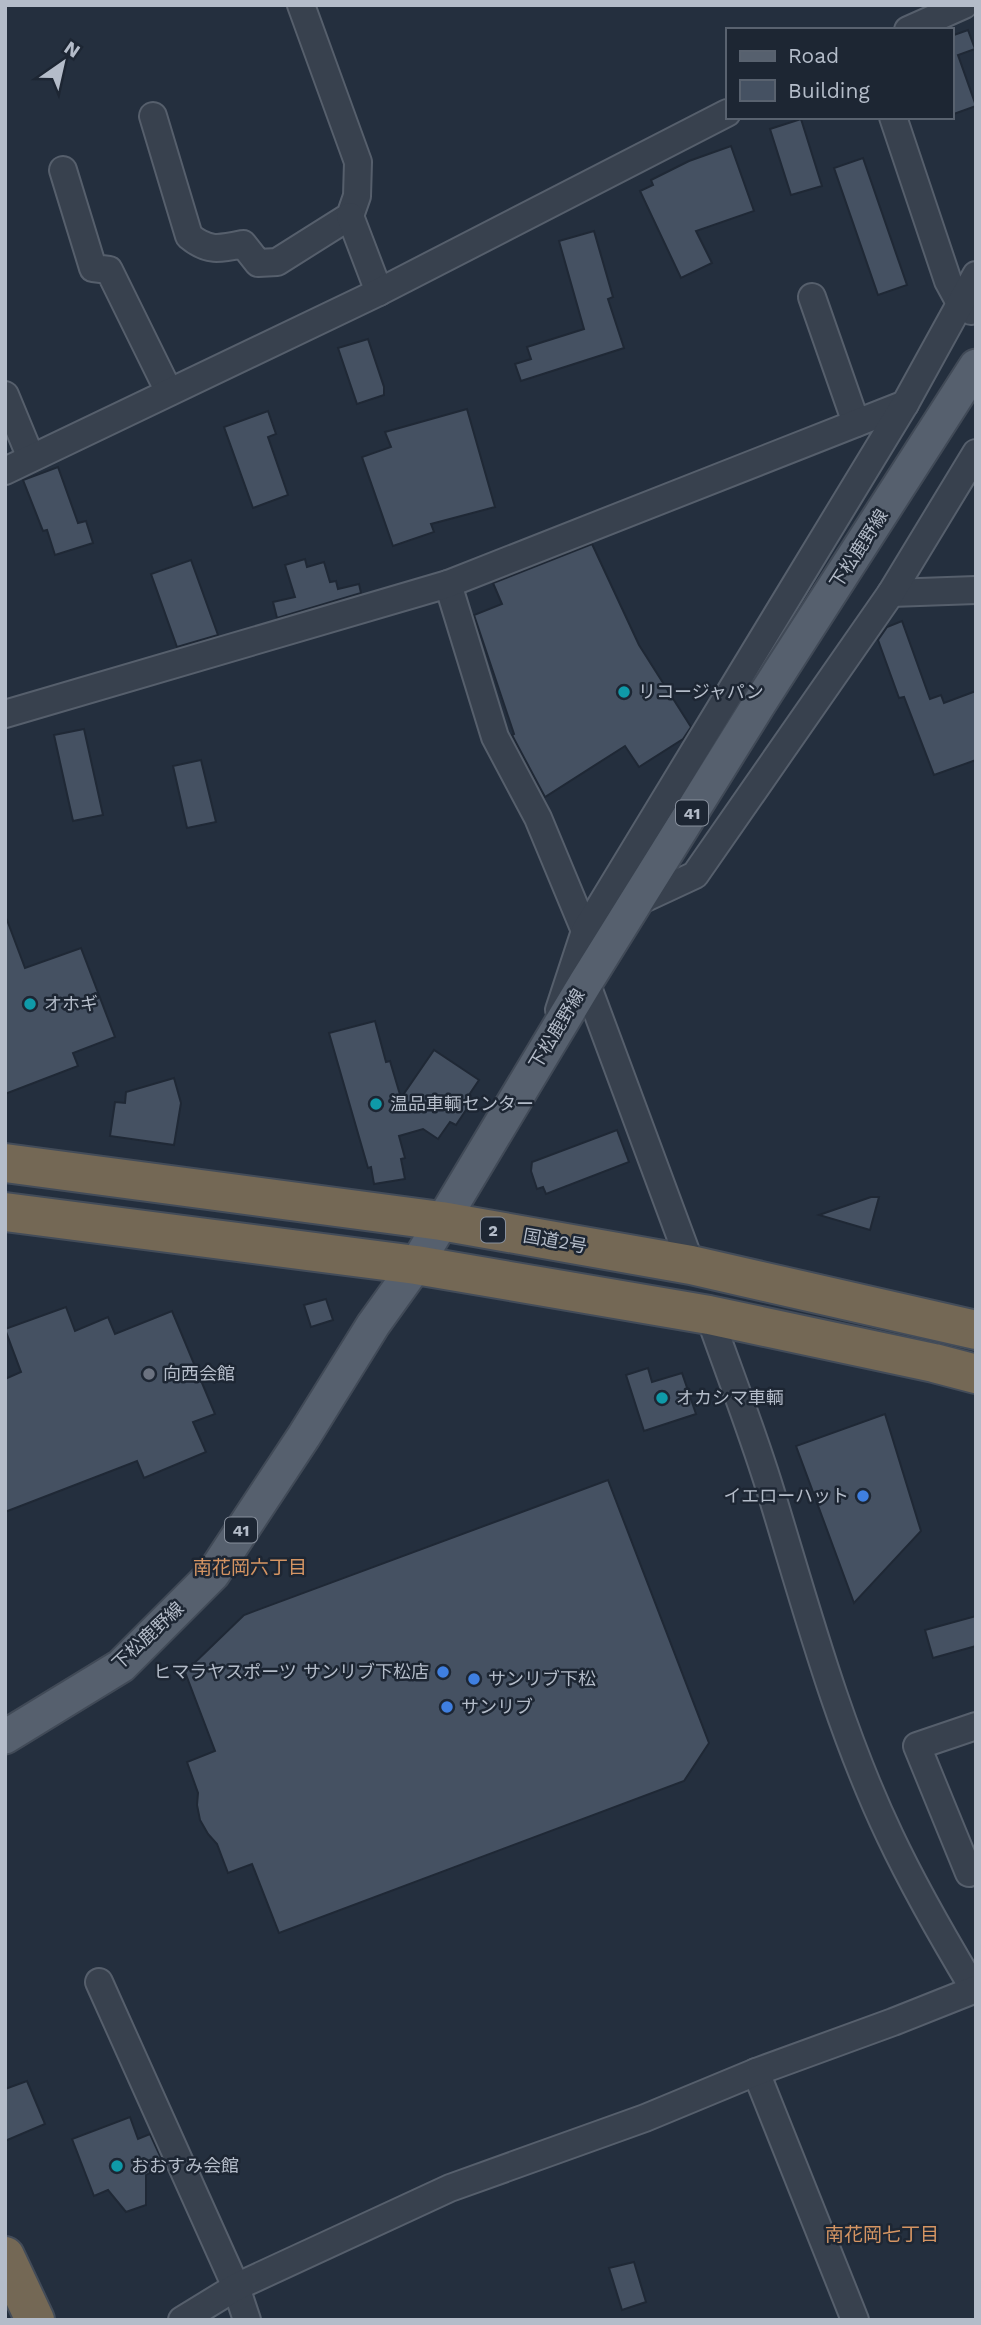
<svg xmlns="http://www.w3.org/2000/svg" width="981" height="2325" viewBox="0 0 981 2325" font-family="'Work Sans','Noto Sans JP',sans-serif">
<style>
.building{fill:#455162;stroke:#1f2835;stroke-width:2}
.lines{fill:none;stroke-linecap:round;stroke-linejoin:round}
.minor-casing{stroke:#565f6c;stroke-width:30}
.major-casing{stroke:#414a57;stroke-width:37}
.highway-casing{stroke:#434c59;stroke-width:42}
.minor{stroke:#38414e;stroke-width:26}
.major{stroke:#56606e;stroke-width:33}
.highway{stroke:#746855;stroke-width:38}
.culture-dot{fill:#0f9aa8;stroke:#1d2633;stroke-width:2.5}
.worship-dot{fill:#6b7280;stroke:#1d2633;stroke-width:2.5}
.shop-dot{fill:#3f7fe0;stroke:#1d2633;stroke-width:2.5}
.labels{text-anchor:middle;stroke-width:5;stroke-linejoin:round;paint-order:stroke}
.shield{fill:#1d2633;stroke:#878f9c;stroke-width:2}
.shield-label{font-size:16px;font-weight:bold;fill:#b4bcc9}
.street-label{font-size:18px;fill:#b4bcc9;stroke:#1d2633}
.poi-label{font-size:18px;fill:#b4bcc9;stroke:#1d2633;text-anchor:start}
.neighbourhood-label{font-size:19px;fill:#d59563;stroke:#1d2633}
</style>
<rect width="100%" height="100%" fill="#242f3e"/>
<!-- building -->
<g class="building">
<polygon points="968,30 975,49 958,55 976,106 951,115 951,36"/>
<polygon points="801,119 822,186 791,195 770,129"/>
<polygon points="731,146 754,211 696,231 712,263 681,278 640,191 653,185 651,180 689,161"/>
<polygon points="863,158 907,285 878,295 834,168"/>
<polygon points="594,231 613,297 608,299 624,348 521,381 515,364 531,359 527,347 584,329 559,241"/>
<polygon points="368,339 384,387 384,395 357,404 338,348"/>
<polygon points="467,409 495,507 431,524 434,532 393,546 362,457 391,447 385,432"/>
<polygon points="268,411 276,434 268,437 288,495 253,508 224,427"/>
<polygon points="58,467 78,523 86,521 93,543 55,555 47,530 43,531 23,480"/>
<polygon points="592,544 639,645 691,727 683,739 639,767 625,746 545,797 512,735 514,734 474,615 502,604 493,583"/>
<polygon points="305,559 307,567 324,562 330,582 336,581 338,589 359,584 361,593 277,618 273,602 295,597 285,565"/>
<polygon points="191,560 218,635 177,647 151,574"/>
<polygon points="902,621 930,699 941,695 944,703 976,691 976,760 934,775 904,697 899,698 878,640 887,627"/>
<polygon points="84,729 103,815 73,821 54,735"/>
<polygon points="201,760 216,822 187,828 173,766"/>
<polygon points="7,920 25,968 81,948 115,1037 73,1053 78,1066 5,1094 5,921"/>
<polygon points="375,1021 386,1062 390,1061 401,1098 434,1050 479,1080 467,1098 472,1101 456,1125 450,1122 438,1139 423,1129 399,1136 405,1158 401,1159 405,1179 374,1184 371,1167 368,1168 329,1033"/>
<polygon points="174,1078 181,1103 174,1145 110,1136 115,1102 125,1103 126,1092"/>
<polygon points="617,1130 629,1162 546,1194 543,1187 537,1189 531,1171 532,1162"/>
<polygon points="871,1197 879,1197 870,1230 819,1215"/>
<polygon points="326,1299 333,1320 311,1327 304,1305"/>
<polygon points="66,1307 75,1331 108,1317 115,1334 172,1311 215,1414 193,1422 206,1452 144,1478 137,1461 5,1512 5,1379 21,1372 5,1329"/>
<polygon points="648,1368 652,1382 682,1373 696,1414 644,1431 626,1375"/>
<polygon points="885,1414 921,1531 854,1603 796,1446"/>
<polygon points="608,1480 709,1743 684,1781 279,1933 252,1864 228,1873 217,1844 208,1834 200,1820 197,1805 198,1793 187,1762 215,1751 185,1672 244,1615"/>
<polygon points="976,1616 976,1646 933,1658 925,1630"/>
<polygon points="27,2081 45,2124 5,2141 5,2089"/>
<polygon points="130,2117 138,2139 150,2134 161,2158 150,2162 153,2171 146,2175 146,2205 126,2212 108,2190 94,2196 72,2139"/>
<polygon points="634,2262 646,2302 622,2310 609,2268"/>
</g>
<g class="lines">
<defs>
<g id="minor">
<polyline points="908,30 964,5"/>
<path d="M153,116L189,236C208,252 220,249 243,244L258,263L277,262L350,216L357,196L358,162L301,5"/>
<polyline points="893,117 948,281 960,303 971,311"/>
<polyline points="63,170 93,268 109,270 169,392"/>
<polyline points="350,216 379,292"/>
<polyline points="812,297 856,423"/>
<polyline points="5,395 31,458"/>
<polyline points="5,471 379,292 727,113"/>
<polyline points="448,584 495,737 538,818 585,931"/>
<polyline points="891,593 976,590"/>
<polyline points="5,714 448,584 905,404"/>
<polyline points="637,902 695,875 891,593 976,453"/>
<polyline points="586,982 691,1265"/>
<polyline points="559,1010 585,931 905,404 976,275"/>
<path d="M709,1315C729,1372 751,1428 769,1486C805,1603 837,1725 890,1836C915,1889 944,1939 974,1989"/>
<polyline points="976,1726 917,1746 969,1873 976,1868"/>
<polyline points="99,1982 236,2287 247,2320"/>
<polyline points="756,2072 855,2320"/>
<polyline points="182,2320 236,2287 450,2188 645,2118 756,2072 893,2022 976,1989"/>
</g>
<polyline id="major" points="5,1737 121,1666 213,1574 304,1436 373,1325 416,1265 586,982 759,704 976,366"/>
<g id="highway">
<polyline points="5,1163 441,1221 691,1265 976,1330"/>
<polyline points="5,1212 416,1265 709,1315 934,1363 976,1374"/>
<polyline points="5,2256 35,2320"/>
</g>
</defs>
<!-- minor casing -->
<use href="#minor" class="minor-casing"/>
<!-- major casing -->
<use href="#major" class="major-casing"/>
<!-- highway casing -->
<use href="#highway" class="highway-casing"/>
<!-- minor -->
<use href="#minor" class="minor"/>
<!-- major -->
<use href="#major" class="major"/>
<!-- highway -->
<use href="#highway" class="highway"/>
</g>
<!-- markers -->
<g class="culture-dot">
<circle cx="624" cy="692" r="7"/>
<circle cx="30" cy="1004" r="7"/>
<circle cx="376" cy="1104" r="7"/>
<circle cx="662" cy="1398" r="7"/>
<circle cx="117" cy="2166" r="7"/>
</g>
<circle class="worship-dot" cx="149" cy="1374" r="7"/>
<g class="shop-dot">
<circle cx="863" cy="1496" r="7"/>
<circle cx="443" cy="1672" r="7"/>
<circle cx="474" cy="1679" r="7"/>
<circle cx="447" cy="1707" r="7"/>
</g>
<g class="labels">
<!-- shield labels -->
<g class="shield">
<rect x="676" y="800.5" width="32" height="25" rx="5"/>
<rect x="481" y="1217.5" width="24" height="25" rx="5"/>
<rect x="225" y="1517.5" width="32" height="25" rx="5"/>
</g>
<g class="shield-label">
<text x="692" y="819">41</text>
<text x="493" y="1236">2</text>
<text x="241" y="1536">41</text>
</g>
<!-- street labels -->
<g class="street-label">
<text transform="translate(859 549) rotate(-57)" y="6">下松鹿野線</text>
<text transform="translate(557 1029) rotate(-59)" y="6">下松鹿野線</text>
<text transform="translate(555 1241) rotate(10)" y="6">国道2号</text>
<text transform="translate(148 1636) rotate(-43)" y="6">下松鹿野線</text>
</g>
<!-- poi labels -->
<g class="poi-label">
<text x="638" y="698">リコージャパン</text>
<text x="44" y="1010">オホギ</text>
<text x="390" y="1110">温品車輌センター</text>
<text x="163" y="1380">向西会館</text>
<text x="676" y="1404">オカシマ車輌</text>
<text x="849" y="1502" text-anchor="end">イエローハット</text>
<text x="429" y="1678" text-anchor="end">ヒマラヤスポーツ サンリブ下松店</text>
<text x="488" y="1685">サンリブ下松</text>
<text x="461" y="1713">サンリブ</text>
<text x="131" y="2172">おおすみ会館</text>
</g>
<!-- neighbourhood labels -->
<g class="neighbourhood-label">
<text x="250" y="1574">南花岡六丁目</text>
<text x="882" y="2241">南花岡七丁目</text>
</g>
</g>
<!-- border -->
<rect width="981" height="2325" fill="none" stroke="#b4bcc9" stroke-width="14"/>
<!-- legend -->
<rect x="726" y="28" width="228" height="91" fill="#1d2633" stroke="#59626f" stroke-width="2"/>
<rect x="740" y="51" width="35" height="10" fill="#56606e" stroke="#59626f" stroke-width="2"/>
<text x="788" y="63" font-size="21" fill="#b4bcc9">Road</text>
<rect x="740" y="80" width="35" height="21" fill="#455162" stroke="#59626f" stroke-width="2"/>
<text x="788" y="98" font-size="21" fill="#b4bcc9">Building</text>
<!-- north arrow -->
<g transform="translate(63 63) rotate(34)" stroke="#1d2633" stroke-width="5" paint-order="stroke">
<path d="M0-5L12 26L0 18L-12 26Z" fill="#b4bcc9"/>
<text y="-10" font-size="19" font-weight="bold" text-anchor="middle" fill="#b4bcc9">N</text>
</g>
</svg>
